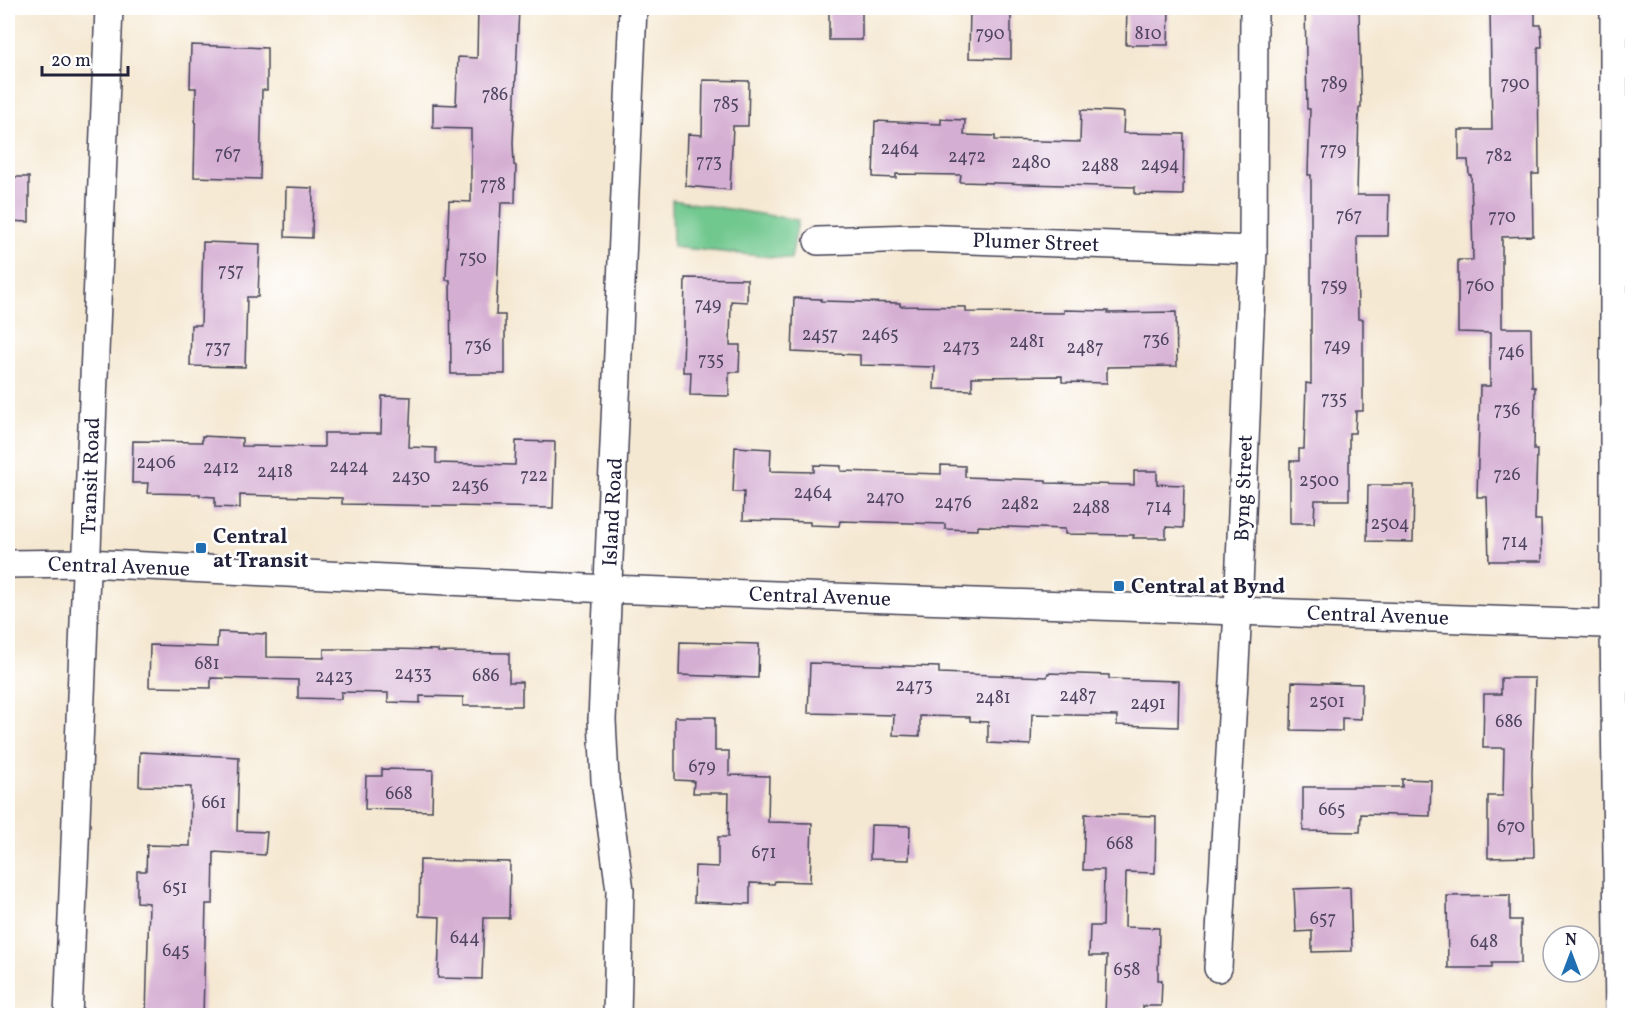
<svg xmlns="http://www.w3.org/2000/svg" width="1640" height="1023" viewBox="0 0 1640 1023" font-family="Vollkorn,serif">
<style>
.green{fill:#71c88e;stroke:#4a7564;stroke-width:1.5}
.building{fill:#d5afd3}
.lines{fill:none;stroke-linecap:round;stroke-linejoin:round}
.street-casing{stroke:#424052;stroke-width:30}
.street{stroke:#fff;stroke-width:27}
.poi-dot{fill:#1f6fb2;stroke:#fff;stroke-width:2}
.labels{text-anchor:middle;stroke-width:5;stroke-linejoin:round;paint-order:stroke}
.number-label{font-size:18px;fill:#4f4561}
.street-label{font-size:21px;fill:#22223b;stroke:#fff}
.poi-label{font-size:21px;font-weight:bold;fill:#22223b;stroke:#fff;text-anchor:start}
</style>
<rect width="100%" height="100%" fill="#fff"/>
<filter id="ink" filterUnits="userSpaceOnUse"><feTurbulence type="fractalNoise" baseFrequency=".0167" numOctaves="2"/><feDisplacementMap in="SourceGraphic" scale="12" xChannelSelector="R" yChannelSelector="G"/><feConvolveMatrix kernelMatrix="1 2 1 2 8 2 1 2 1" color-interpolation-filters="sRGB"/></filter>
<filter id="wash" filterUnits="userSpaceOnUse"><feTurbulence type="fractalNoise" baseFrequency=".008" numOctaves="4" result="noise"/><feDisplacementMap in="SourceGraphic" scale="24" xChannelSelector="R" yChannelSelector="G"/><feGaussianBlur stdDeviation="1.35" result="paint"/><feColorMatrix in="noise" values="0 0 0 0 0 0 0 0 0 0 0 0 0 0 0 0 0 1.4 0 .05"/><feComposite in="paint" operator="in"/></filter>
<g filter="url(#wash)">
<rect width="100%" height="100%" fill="#f5e8d2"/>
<!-- green -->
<polygon class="green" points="672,200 798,220 791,259 673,247"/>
<g id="blocks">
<!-- building -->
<g class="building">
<polygon points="478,8 519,8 513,143 514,165 516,166 515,203 501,203 496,315 505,315 505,374 451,374 450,280 446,280 449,201 471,202 471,129 433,128 433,104 456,105 458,57 477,58"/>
<rect x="829" y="8" width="33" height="32"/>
<polygon points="970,8 1011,8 1011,59 969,58"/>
<polygon points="1127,8 1169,8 1168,45 1126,45"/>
<polygon points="1305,8 1359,8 1361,108 1359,108 1357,195 1389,195 1388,236 1357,236 1358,319 1363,319 1363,411 1356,411 1355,433 1349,433 1349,500 1315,500 1314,523 1290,523 1290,461 1299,461 1299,449 1304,449 1306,383 1311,384 1311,175 1308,175 1310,109 1307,109"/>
<polygon points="1492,8 1535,8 1535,25 1541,25 1542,47 1538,47 1539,174 1532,174 1533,236 1502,237 1502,328 1531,328 1532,387 1535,387 1534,450 1537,450 1535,520 1541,520 1542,561 1489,561 1487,497 1477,497 1480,386 1490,386 1490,333 1458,332 1458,260 1473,260 1471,175 1469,175 1468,160 1459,160 1459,130 1492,130 1490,11 1492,11"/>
<polygon points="191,45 267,48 267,90 262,90 260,179 194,177 196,88 190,88"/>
<polygon points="703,80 749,81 748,126 733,126 730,190 686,186 688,134 702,135"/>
<polygon points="1081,110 1124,112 1123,133 1184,134 1183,195 1135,194 1135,187 960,182 961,175 896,174 896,178 873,177 875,121 941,124 941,119 965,120 964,135 995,136 995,140 1080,142"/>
<polygon points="8,177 29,177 29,222 8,221"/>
<polygon points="286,187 313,188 312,238 285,237"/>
<polygon points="203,242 260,244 258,297 247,297 245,367 190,366 191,325 201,325"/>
<polygon points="685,278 747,279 747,302 731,301 730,345 740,345 739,372 729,372 729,396 690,395 691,372 683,372"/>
<polygon points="794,298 821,299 821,301 900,303 900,306 966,307 966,312 1064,313 1064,310 1108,311 1108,313 1176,312 1177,366 1107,367 1107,383 1062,382 1062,376 972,377 972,390 934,389 935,367 860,365 860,355 792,352"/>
<polygon points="382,396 411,397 409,447 436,448 436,463 515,465 516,441 555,442 553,508 342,504 342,498 240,495 240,508 215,507 215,497 200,496 200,494 147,493 148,483 132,483 133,441 202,442 202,436 242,438 242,446 324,447 324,433 381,433"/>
<polygon points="735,447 771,449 770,471 814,472 814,465 841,466 841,471 941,474 941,465 965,466 965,477 1046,480 1046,483 1134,485 1134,471 1157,471 1157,484 1184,485 1183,528 1166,527 1166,538 1133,538 1134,535 1065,534 1065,529 978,526 978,530 945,529 945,524 840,521 839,526 810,525 810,522 743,520 744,492 733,492"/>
<polygon points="1368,485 1414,485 1413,542 1367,541"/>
<polygon points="218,632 266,634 266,657 324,658 324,649 389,649 438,650 438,652 509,653 509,682 522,682 522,706 463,706 463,697 420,696 420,703 388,702 388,693 341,692 341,699 298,698 298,680 211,678 211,688 149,687 150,645 217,647"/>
<polygon points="680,642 759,644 758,678 679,675"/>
<polygon points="810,663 939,667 939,673 1047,677 1048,673 1109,675 1109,679 1179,681 1178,727 1117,725 1117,716 1032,714 1031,745 988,743 988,722 970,721 970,717 920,716 920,736 893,735 894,715 808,713"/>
<polygon points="1501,678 1535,678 1532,774 1534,857 1488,858 1488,796 1503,796 1504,748 1483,748 1484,694 1501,694"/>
<polygon points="1292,682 1362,684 1361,719 1342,718 1342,731 1291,730"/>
<polygon points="675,717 715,717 715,751 729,751 729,775 769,776 768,822 812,823 810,882 775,881 774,884 750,883 750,904 694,902 695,866 718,867 718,837 728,837 729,793 693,793 694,781 675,780"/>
<polygon points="140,752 239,757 237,831 267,832 265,855 214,852 213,904 206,904 203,1016 146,1016 149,903 137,902 137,871 146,871 147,845 190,846 191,787 139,786"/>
<polygon points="382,769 433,770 432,811 365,809 366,776 382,776"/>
<polygon points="1402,779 1431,780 1430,816 1361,814 1360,832 1303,831 1303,787 1402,787"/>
<polygon points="1085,814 1156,816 1155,873 1126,872 1125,927 1159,928 1158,980 1162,980 1161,1006 1143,1006 1143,1016 1105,1016 1107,956 1089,956 1090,926 1103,926 1104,870 1083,870"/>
<polygon points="871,825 910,826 909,860 870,859"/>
<polygon points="420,860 510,862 509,918 484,918 482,979 438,978 440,917 419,916"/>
<polygon points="1350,887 1352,951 1312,952 1312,931 1296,932 1294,889"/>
<polygon points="1510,895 1510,920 1521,920 1521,963 1492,963 1492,968 1448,968 1447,896"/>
</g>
</g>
</g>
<g filter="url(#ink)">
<use href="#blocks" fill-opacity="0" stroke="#424052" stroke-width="1.5"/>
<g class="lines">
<defs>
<g id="street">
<polyline points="1614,8 1614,624 1619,1016"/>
<polyline points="818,241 916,238 1253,250"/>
<polyline points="8,564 86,563 608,589 1632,625"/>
<polyline points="1218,968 1238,610 1253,250 1254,8"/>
<polyline points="68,1016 109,8"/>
<polyline points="617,1016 620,890 605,780 602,720 633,8"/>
</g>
</defs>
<!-- street casing -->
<use href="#street" class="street-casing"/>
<!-- street -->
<use href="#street" class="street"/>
</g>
</g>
<!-- markers -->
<g class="poi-dot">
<rect x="195" y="542" width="12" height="12" rx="3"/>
<rect x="1113" y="580" width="12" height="12" rx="3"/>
</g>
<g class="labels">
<!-- number labels -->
<g class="number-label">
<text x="990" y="39">790</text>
<text x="1148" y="39">810</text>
<text x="1334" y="89">789</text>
<text x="1515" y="89">790</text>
<text x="495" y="100">786</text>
<text x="726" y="109">785</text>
<text x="900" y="154">2464</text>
<text x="1333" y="155">779</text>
<text x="228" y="159">767</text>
<text x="1499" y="161">782</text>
<text x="967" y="162">2472</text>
<text x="709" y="167">773</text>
<text x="1031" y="168">2480</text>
<text x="1160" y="170">2494</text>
<text x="1100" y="171">2488</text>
<text x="493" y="190">778</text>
<text x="1349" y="221">767</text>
<text x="1502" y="222">770</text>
<text x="473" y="263">750</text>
<text x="231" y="276">757</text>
<text x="1334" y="291">759</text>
<text x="1480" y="291">760</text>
<text x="708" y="310">749</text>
<text x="820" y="340">2457</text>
<text x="880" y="340">2465</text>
<text x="1156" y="345">736</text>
<text x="1027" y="347">2481</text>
<text x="478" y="351">736</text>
<text x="1337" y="351">749</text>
<text x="961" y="352">2473</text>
<text x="218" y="353">737</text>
<text x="1085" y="353">2487</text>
<text x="1511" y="357">746</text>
<text x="711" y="365">735</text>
<text x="1334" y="404">735</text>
<text x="1507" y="415">736</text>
<text x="156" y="468">2406</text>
<text x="349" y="472">2424</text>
<text x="221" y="473">2412</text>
<text x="275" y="477">2418</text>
<text x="1507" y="480">726</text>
<text x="534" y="481">722</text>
<text x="411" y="482">2430</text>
<text x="1319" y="486">2500</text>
<text x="470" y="491">2436</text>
<text x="813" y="498">2464</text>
<text x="885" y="503">2470</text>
<text x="953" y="508">2476</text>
<text x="1020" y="509">2482</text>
<text x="1159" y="512">714</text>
<text x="1091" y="513">2488</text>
<text x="1390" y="529">2504</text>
<text x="1515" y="547">714</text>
<text x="207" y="669">681</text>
<text x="413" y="679">2433</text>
<text x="486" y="681">686</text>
<text x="334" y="682">2423</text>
<text x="914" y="691">2473</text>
<text x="1078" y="701">2487</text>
<text x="993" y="703">2481</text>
<text x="1327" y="707">2501</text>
<text x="1148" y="709">2491</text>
<text x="1509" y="727">686</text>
<text x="702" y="772">679</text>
<text x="399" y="799">668</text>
<text x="214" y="808">661</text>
<text x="1332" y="815">665</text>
<text x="1511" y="832">670</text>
<text x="1120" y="849">668</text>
<text x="764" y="858">671</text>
<text x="175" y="893">651</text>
<text x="1323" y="924">657</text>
<text x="465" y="943">644</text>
<text x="1484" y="947">648</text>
<text x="176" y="956">645</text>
<text x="1127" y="975">658</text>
</g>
<!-- street labels -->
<g class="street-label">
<text transform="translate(1036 242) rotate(2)" y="7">Plumer Street</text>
<text transform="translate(90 476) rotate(-88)" y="7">Transit Road</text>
<text transform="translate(1243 488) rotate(-88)" y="7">Byng Street</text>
<text transform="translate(612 512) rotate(-87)" y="7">Island Road</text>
<text transform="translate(119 566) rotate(2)" y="7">Central Avenue</text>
<text transform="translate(820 596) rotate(2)" y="7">Central Avenue</text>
<text transform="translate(1378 615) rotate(2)" y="7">Central Avenue</text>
</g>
<!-- poi labels -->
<g class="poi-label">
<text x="213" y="543">Central<tspan x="213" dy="24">at Transit</tspan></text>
<text x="1131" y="593">Central at Bynd</text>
</g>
</g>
<!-- margin -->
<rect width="1640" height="1023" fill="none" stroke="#fff" stroke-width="30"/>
<!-- north arrow -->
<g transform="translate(1571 954)"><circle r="28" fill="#ffffff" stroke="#a7a7b1" stroke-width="1.5"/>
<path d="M0-4.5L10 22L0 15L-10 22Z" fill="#1f6fb2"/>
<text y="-9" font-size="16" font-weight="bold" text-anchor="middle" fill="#22223b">N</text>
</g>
<!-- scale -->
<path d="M42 66v9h86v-9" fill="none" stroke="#22223b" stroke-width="3"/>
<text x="51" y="66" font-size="18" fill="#22223b" stroke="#ffffff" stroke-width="4.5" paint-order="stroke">20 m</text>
</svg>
